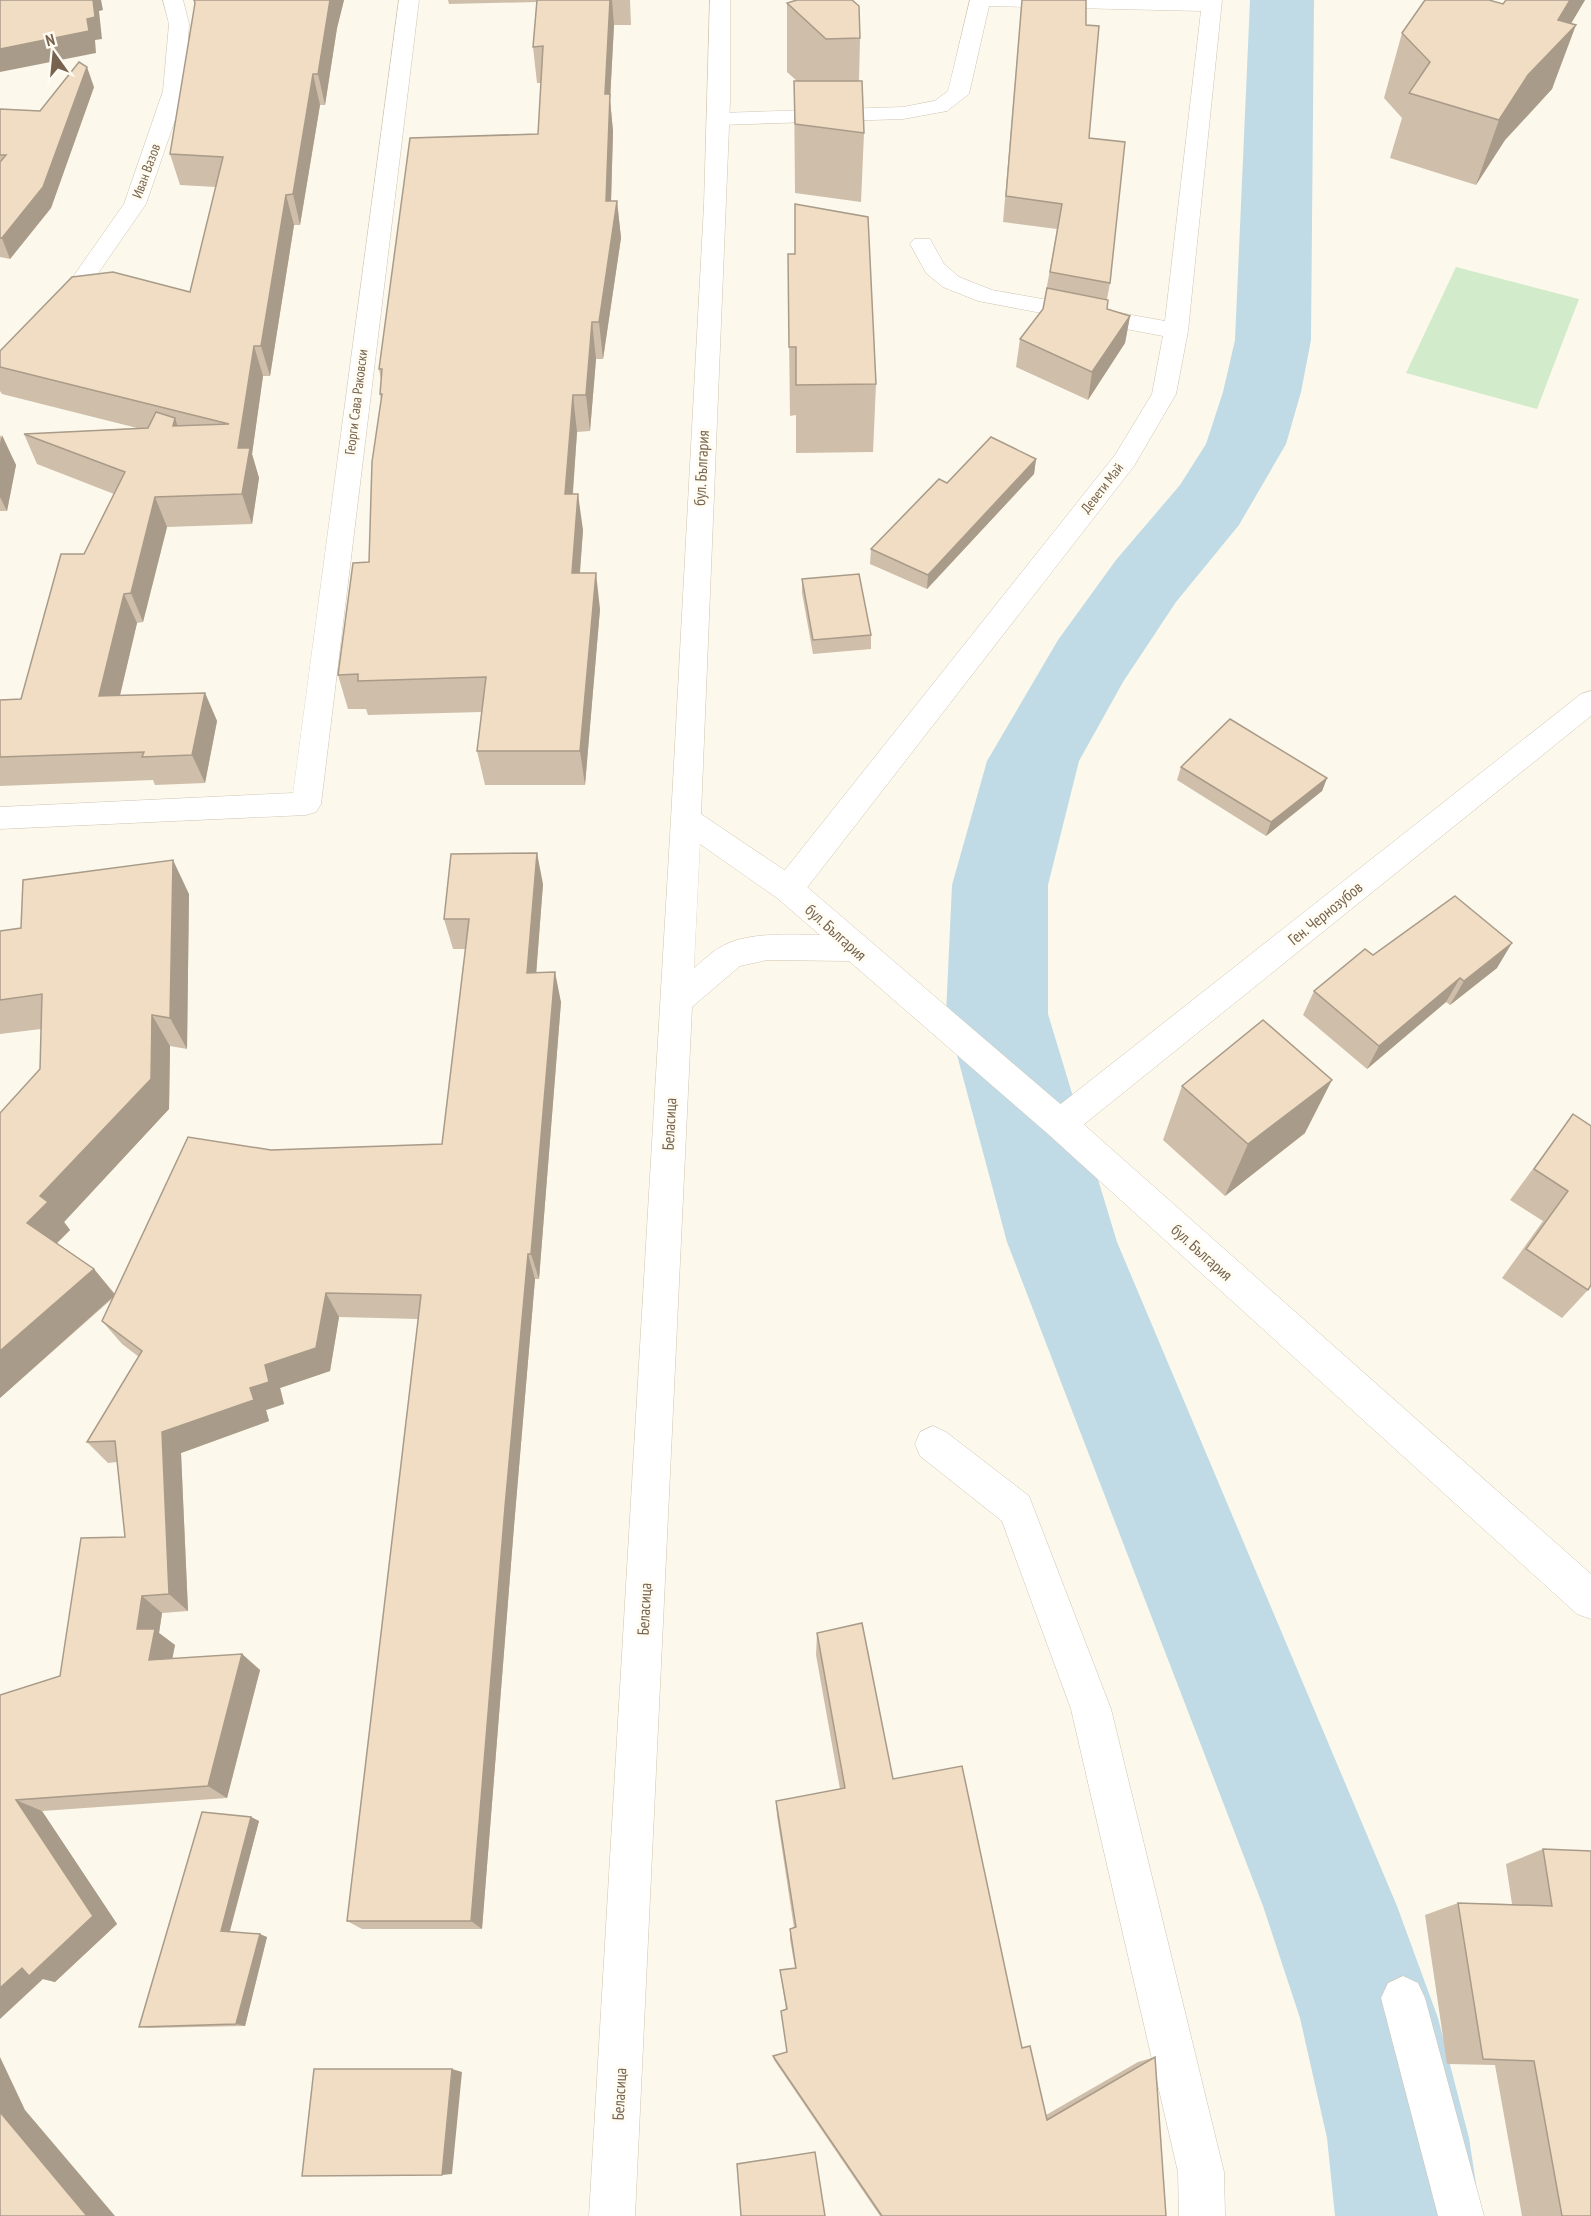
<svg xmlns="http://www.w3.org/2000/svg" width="1591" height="2216" viewBox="0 0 1591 2216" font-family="'PT Sans Narrow',sans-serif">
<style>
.green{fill:#d2ebca}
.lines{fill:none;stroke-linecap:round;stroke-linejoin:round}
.river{fill:#c0dbe6;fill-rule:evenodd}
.service-casing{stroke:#cfc3b1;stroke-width:1}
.minor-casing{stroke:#cfc3b1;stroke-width:1}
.secondary-casing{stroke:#d2c4af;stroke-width:1}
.service{fill:#fff;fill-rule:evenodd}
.minor{fill:#fff;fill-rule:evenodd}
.secondary{fill:#fff;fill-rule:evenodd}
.wall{fill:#cfbea9}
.shaded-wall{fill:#a99b89}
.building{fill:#f1ddc4;stroke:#a99b89;stroke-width:1.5}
.labels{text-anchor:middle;stroke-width:6;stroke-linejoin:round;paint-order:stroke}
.far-street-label{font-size:14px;fill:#78644e;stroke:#fffcf3}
.street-label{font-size:16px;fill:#78644e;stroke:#fffcf3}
</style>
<rect width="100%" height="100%" fill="#fcf9ec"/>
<!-- green -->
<polygon class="green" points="1456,267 1579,299 1537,409 1406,373"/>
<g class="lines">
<!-- river -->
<polygon class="river" points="1250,0 1314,0 1311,340 1301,392 1286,444 1239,525 1176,602 1123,682 1079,761 1048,885 1048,1014 1117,1242 1397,1906 1438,2018 1469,2138 1481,2216 1335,2216 1327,2138 1300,2018 1263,1906 1007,1242 946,1014 952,885 987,761 1058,640 1116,560 1180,485 1206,444 1223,392 1235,340"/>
<defs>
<g id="service">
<polygon points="939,100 947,101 950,106 947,111 903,119 720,125 712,124 709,119 712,114 720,113 903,107"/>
<polygon points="933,1426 946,1432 1029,1496 1111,1709 1224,2172 1225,2216 1179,2216 1178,2172 1071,1709 1002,1521 920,1456 915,1444 920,1432"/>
</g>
<g id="minor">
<polygon points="163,0 183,0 189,24 185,91 146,204 65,321 9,375 0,377 0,355 49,311 124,204 163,91 169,24"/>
<polygon points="399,0 419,0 321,804 316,812 306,815 0,829 0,807 293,793"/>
<polygon points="970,0 1222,0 1188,331 1176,394 1134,466 799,898 788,901 777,898 773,889 777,880 1115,455 1152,394 1163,336 978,301 943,287 926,273 910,244 914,239 930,239 944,264 959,277 992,290 1165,321 1201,11 989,6 969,94 947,111 931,111 928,106 948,91"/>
<polygon points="1591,691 1591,716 1072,1134 1060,1138 1048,1134 1043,1124 1048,1114 1581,694"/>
<polygon points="1403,1976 1418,1983 1425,1998 1484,2216 1438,2216 1381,1998 1388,1983"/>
</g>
<path id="secondary" d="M710,0H730V102L701,814L799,880L1072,1114L1591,1574V1619L1577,1614L1048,1134L849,961L767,960L740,966L692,1007L635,2216H589L671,819L704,205ZM700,844L777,898L820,935C790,935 746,931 719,948C710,953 702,962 694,968Z"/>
</defs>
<!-- service casing -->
<use href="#service" class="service-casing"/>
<!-- minor casing -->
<use href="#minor" class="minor-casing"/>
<!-- secondary casing -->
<use href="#secondary" class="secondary-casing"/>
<!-- service -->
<use href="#service" class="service"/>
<!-- minor -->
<use href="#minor" class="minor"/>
<!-- secondary -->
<use href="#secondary" class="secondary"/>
</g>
<!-- wall -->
<g class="wall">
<polygon points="194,0 344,0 337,28 325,105 320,105 300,225 294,225 270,376 263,376 252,454 259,478 252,524 167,527 143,622 137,623 120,695 205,693 217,721 205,783 155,785 153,780 0,786 0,700 21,699 84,554 114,494 37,464 24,434 137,428 2,394 0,391 0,367 190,292 216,187 180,185 170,154 195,3"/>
<polygon points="448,0 630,0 631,25 614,25 610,100 613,131 611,201 617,201 621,238 603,359 596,359 590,431 577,432 573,494 583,530 580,573 600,609 585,785 485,785 477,751 482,712 368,715 366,709 348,709 338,675 369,562 381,400 380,394 381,380 379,369 538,134 541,83 537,83 533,47 537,2 449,4"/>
<polygon points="1022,0 1089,138 1110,283 1107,299 1107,309 1130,316 1125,343 1088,400 1016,367 1020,339 1043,309 1057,229 1003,222"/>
<polygon points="1506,0 1585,0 1571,23 1552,89 1505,140 1476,185 1390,158 1402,118 1384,98 1402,33 1503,4"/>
<polygon points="787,3 860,38 859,81 864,133 861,202 795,193 794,81 797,81 787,72"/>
<polygon points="94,87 51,208 10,259 0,257 0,109 40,111"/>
<polygon points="788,254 876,384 873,452 796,453 796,415 790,416"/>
<polygon points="0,435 16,465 7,511 0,511"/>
<polygon points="1036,459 1034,474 927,589 870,564 871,549"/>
<polygon points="802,579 871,635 871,649 813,654 802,593"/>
<polygon points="1181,767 1327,778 1322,791 1266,836 1177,780"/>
<polygon points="543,884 536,973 561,1002 539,1279 535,1279 514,1526 482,1929 362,1929 347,1921 418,1319 339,1317 330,1371 280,1388 284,1404 266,1410 269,1421 181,1453 188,1611 162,1613 159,1633 175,1645 172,1659 242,1654 260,1670 227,1798 42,1811 117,1924 55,1982 43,1979 0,1695 60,1676 125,1537 117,1462 108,1463 87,1442 139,1357 122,1344 102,1321 114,1297 0,1398 40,1069 41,1029 0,1034 0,931 21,928 189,894 187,1049 170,1046 169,1109 64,1222 70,1230 57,1243 94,1269 115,1294 271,1150 442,1144 466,949 453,949 444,919"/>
<polygon points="1373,955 1497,968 1450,1005 1446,1002 1367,1069 1303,1015 1314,991"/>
<polygon points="1182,1086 1305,1133 1225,1196 1163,1140"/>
<polygon points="1573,1114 1588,1290 1562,1318 1502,1278 1543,1221 1510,1200"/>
<polygon points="817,1633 893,1779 1022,2048 1046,2115 1138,2062 1155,2057 1166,2216 880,2216 774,2060 773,2056 787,2052 786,2009 780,1970 795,1968 790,1939 790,1929 794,1928 777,1816 776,1801 840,1789 816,1655"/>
<polygon points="251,1817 259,1821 230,1931 267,1937 245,2026 149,2028 139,2027"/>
<polygon points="1543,1849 1591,1851 1591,2216 1522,2216 1495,2065 1447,2064 1425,1915 1458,1903 1512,1904 1506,1864"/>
</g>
<!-- shaded-wall -->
<g class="shaded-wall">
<polygon points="93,0 101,0 103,10 99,11 102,39 95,40 96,53 0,72 0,49 87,19"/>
<polygon points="330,0 344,0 337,28 325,105 318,74"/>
<polygon points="610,0 612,0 614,25 610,100 613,131 610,238 606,201 605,94"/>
<polygon points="1570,0 1585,0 1562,39 1576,25 1552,89 1505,140 1476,185 1499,120"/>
<polygon points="87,67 94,87 51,208 10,259 2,238"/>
<polygon points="313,74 320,105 300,225 293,194"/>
<polygon points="286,195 294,225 270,376 261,346"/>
<polygon points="617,201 621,238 603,359 599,322"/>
<polygon points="1130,316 1125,343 1088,400 1092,372"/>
<polygon points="592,322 596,359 590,431 586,395"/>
<polygon points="254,346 263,376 252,454 259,478 252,524 242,494 238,448"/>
<polygon points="573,395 577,432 570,530 565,494"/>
<polygon points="175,418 185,449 173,426"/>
<polygon points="2,435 16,465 7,511 0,497 0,443"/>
<polygon points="1036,459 1034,474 927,589 928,575"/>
<polygon points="578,494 583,530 577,609 572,573"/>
<polygon points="155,497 167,527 143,622 131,593"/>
<polygon points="596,573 600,609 585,785 580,751"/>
<polygon points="124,594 137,623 113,725 99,696"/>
<polygon points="205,693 217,721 205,783 192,755"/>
<polygon points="1327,778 1322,791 1266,836 1271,822"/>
<polygon points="537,853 543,884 534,1002 527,973"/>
<polygon points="173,860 189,894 187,1049 170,1018"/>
<polygon points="1512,943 1497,968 1450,1005 1464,981"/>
<polygon points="555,972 561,1002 539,1279 531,1254"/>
<polygon points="1460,978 1446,1002 1367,1069 1379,1046"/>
<polygon points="152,1015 170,1046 169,1109 64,1222 70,1230 50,1250 27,1223 40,1196"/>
<polygon points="1332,1080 1305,1133 1225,1196 1248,1144"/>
<polygon points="528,1254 535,1279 514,1526 482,1929 471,1921 505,1507"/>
<polygon points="94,1269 115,1295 0,1398 0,1351"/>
<polygon points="326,1293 339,1317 330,1371 280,1388 284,1404 266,1410 269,1421 181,1453 188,1611 169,1594 162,1432 250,1388 265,1365"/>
<polygon points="142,1596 162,1613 159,1633 175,1645 169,1676 149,1660 137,1629"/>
<polygon points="242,1654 260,1670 227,1798 208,1786"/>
<polygon points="16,1800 42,1811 117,1924 55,1982 43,1979 0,2019 0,1988"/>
<polygon points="251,1817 259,1821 229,1934 221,1931"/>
<polygon points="260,1934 267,1937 245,2026 236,2024"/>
<polygon points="0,2057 25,2110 115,2216 87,2216 0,2112"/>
<polygon points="452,2069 462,2072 452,2174 442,2175"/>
</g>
<!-- building -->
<g class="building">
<polygon points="0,0 93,0 95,17 87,19 89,31 0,49"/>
<polygon points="194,0 330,0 318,74 313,74 293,194 286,195 261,346 254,346 238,448 250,448 242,494 155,497 131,593 124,594 99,696 205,693 192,755 142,757 144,752 0,757 0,700 21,699 61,554 84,554 125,472 24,434 148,428 156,412 175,418 173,426 229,424 0,367 0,351 72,277 113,272 190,292 223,157 170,154 195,3"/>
<polygon points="537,0 610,0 605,94 610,94 606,201 617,201 599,322 592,322 586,395 573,395 565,494 578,494 572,573 596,573 580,751 477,751 486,677 358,681 358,674 338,675 353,563 369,562 372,462 382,394 380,394 382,369 379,369 410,138 538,134 543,46 533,47"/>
<polygon points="797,0 852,0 859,6 860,38 826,39 787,3"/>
<polygon points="1022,0 1086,0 1086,25 1099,26 1089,138 1125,142 1110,283 1050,272 1062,204 1006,196"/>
<polygon points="1425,0 1489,0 1503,4 1506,0 1570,0 1558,20 1576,25 1528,75 1499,120 1409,93 1430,62 1402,33"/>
<polygon points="79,62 87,67 43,187 2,238 0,238 0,162 6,155 0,155 0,109 40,111"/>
<polygon points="794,81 862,81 864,133 795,124"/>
<polygon points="795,204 868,217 876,384 796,385 796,347 789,347 788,254 795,254"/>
<polygon points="1047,288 1108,300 1107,309 1130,316 1092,372 1020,339 1043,309"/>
<polygon points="991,437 1036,459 928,575 871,549 939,479 947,483"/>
<polygon points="859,574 871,635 813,640 802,579"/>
<polygon points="1230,719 1327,778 1271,822 1181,767"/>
<polygon points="537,853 527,973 555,972 531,1254 528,1254 505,1507 471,1921 347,1921 421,1295 326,1293 316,1348 265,1365 269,1382 250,1388 254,1400 162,1432 169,1594 142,1596 137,1629 155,1629 149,1660 242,1654 208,1786 16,1800 93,1916 29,1976 22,1968 0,1988 0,1695 60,1676 81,1538 125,1537 115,1441 87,1442 142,1351 102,1321 188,1137 271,1150 442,1144 469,919 444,919 451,854"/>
<polygon points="173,860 170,1018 152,1015 151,1079 40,1196 48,1202 27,1223 94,1269 0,1351 0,1113 40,1069 42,994 0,1000 0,931 21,928 23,880"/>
<polygon points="1455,896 1512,943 1464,981 1460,978 1379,1046 1314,991 1365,949 1373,955"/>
<polygon points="1263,1020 1332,1080 1248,1144 1182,1086"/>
<polygon points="1573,1114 1591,1126 1591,1285 1588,1290 1526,1249 1568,1191 1534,1169"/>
<polygon points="862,1623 893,1779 962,1766 1022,2048 1030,2046 1047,2120 1155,2057 1166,2216 882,2216 773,2056 787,2052 781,2011 787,2009 780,1970 796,1968 790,1929 796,1927 776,1801 845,1788 817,1633"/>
<polygon points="202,1812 251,1817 221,1931 260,1934 236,2024 139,2027"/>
<polygon points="1543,1849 1591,1851 1591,2216 1562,2216 1534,2061 1483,2059 1458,1903 1552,1906"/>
<polygon points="314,2069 452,2069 442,2175 302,2176"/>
<polygon points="0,2112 87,2216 0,2216"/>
<polygon points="815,2152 825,2216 741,2216 737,2164"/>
</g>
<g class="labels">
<!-- far-street labels -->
<g class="far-street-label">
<text transform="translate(146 171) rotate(-70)" y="5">Иван Вазов</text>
<text transform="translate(356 402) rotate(-83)" y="5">Георги Сава Раковски</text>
<text transform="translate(1102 488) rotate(-52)" y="5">Девети Май</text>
</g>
<!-- street labels -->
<g class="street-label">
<text transform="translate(701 468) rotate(-87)" y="6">бул. България</text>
<text transform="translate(1325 913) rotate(-39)" y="6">Ген. Чернозубов</text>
<text transform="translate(836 932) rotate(42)" y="6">бул. България</text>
<text transform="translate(669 1124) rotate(-87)" y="6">Беласица</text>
<text transform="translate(1202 1252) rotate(42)" y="6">бул. България</text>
<text transform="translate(644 1609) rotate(-87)" y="6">Беласица</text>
<text transform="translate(619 2094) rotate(-87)" y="6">Беласица</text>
</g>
</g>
<!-- north arrow -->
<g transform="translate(54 54) rotate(345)" stroke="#fffcf3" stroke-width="4.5" paint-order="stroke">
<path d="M0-4.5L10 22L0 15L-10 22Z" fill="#78644e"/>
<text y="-9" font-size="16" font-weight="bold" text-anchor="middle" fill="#78644e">N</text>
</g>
</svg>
